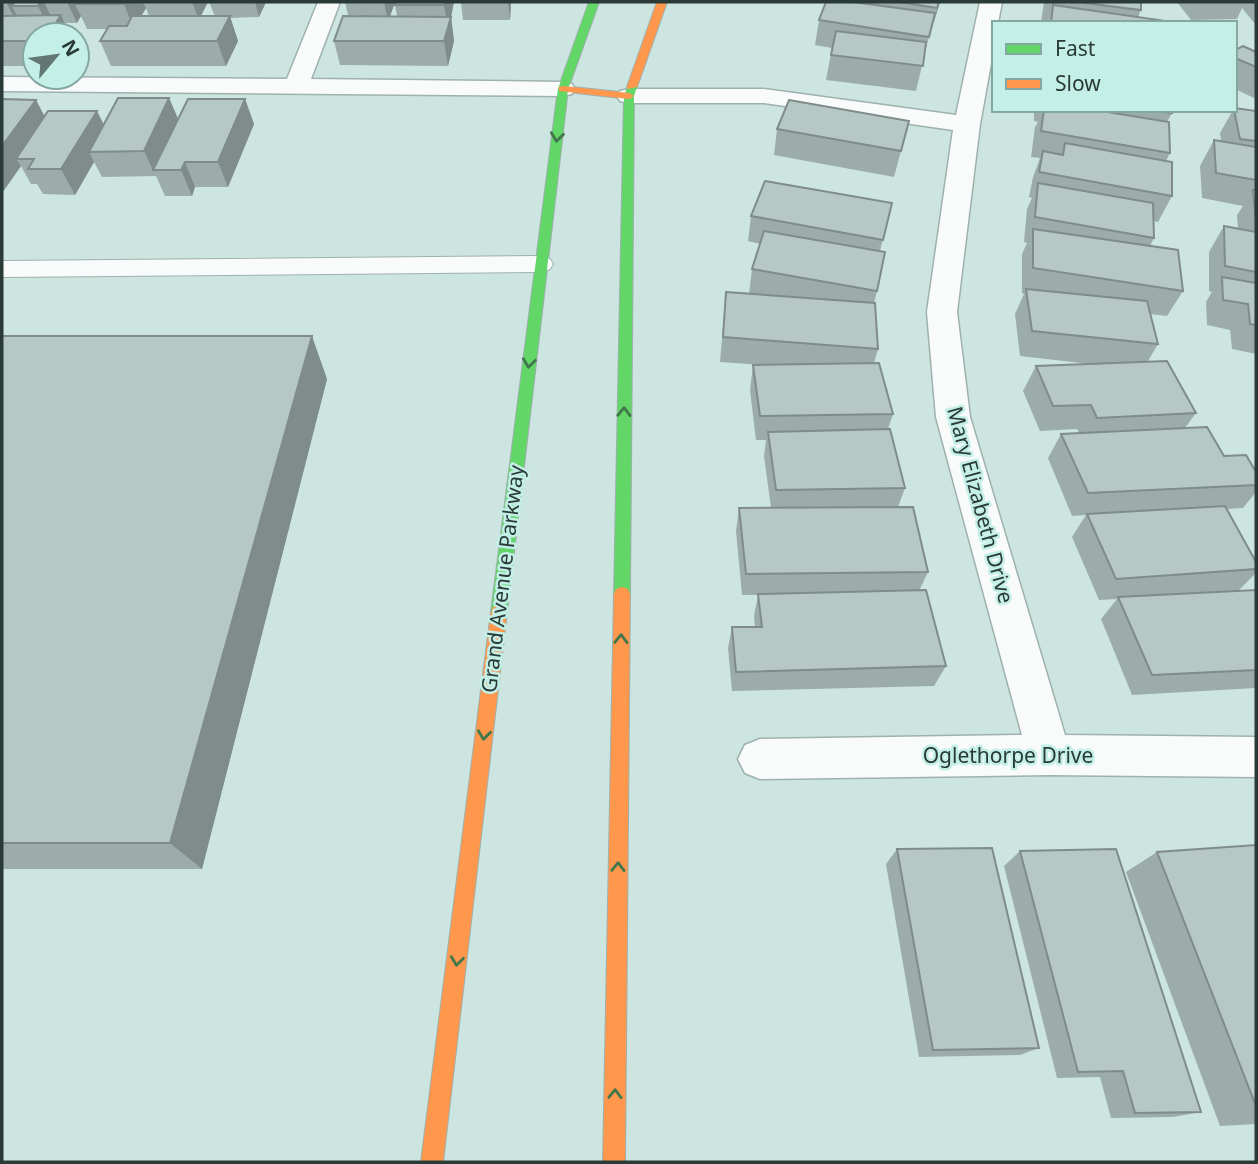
<svg xmlns="http://www.w3.org/2000/svg" width="1258" height="1164" viewBox="0 0 1258 1164" font-family="'Noto Sans',sans-serif">
<style>
.lines{fill:none;stroke-linecap:round;stroke-linejoin:round}
.lane-casing{stroke:#9eb1ae;stroke-width:2}
.street-casing{stroke:#9eb1ae;stroke-width:3}
.fast-casing{stroke:#9eb1ae;stroke-width:2}
.slow-casing{stroke:#9eb1ae;stroke-width:2}
.lane{fill:#f8fbfa;fill-rule:evenodd}
.street{fill:#f8fbfa;fill-rule:evenodd}
.fast{fill:#63d668;fill-rule:evenodd}
.slow{fill:#ff974d;fill-rule:evenodd}
.wall{fill:#9caca9;fill-rule:evenodd}
.shaded-wall{fill:#7f8c8a}
.building{fill:#b5c8c5;stroke:#7f8c8a;stroke-width:2}
.oneway{stroke:#40784b}
.labels{text-anchor:middle;stroke-width:5;stroke-linejoin:round;paint-order:stroke}
.street-label{font-size:21px;fill:#293a37;stroke:#c3efe7}
</style>
<rect width="100%" height="100%" fill="#cde5e1"/>
<g class="lines">
<defs>
<polygon id="lane" points="541,256 550,259 553,264 550,269 541,272 2,277 2,261"/>
<g id="street">
<polygon points="318,2 340,2 311,79 563,82 572,84 575,89 572,94 563,96 2,91 2,77 287,79"/>
<polygon points="980,2 1002,2 998,23 994,23 994,47 980,124 957,312 970,417 1065,735 1256,737 1256,777 1049,775 760,779 745,773 738,759 745,745 760,739 1022,735 936,417 927,312 953,130 764,103 629,103 620,101 617,96 620,91 629,89 764,89 956,115"/>
</g>
<g id="fast">
<polygon points="589,2 599,2 568,89 507,612 505,617 499,619 493,617 491,612 558,89"/>
<polygon points="628,85 637,87 634,96 630,594 628,599 616,599 614,594 624,96"/>
</g>
<g id="slow">
<polygon points="657,2 667,2 637,87 628,89 627,87"/>
<polygon points="563,86 629,93 634,96 629,99 559,91 559,87"/>
<polygon points="622,587 628,589 630,594 625,1162 603,1162 614,594 616,589"/>
<polygon points="499,605 505,607 507,612 443,1162 421,1162 491,612 493,607"/>
</g>
</defs>
<!-- lane casing -->
<use href="#lane" class="lane-casing"/>
<!-- street casing -->
<use href="#street" class="street-casing"/>
<!-- fast casing -->
<use href="#fast" class="fast-casing"/>
<!-- slow casing -->
<use href="#slow" class="slow-casing"/>
<!-- lane -->
<use href="#lane" class="lane"/>
<!-- street -->
<use href="#street" class="street"/>
<!-- fast -->
<use href="#fast" class="fast"/>
<!-- slow -->
<use href="#slow" class="slow"/>
</g>
<!-- wall -->
<g class="wall">
<path d="M2,2H208L200,16H215L209,2H266L259,17L230,18L238,41L226,66H111L100,41L107,29H87L81,16L77,23H64L70,35H35V66H2ZM146,8L149,16H141Z"/>
<polygon points="345,2 395,2 390,16 397,16 395,5 396,2 454,2 451,17 454,41 448,66 340,65 334,41 359,16 359,15 348,15"/>
<polygon points="461,2 511,2 510,20 463,20"/>
<polygon points="826,2 940,2 930,32 916,91 826,80 832,48 815,45 819,20"/>
<polygon points="1044,2 1141,2 1141,10 1138,17 1166,23 1041,22"/>
<polygon points="1177,2 1256,2 1256,25 1242,8 1237,19 1191,20"/>
<polygon points="1235,50 1256,52 1256,99 1235,89"/>
<polygon points="169,98 178,120 245,99 254,124 228,187 195,187 192,196 165,196 156,176 102,177 94,162 75,195 43,194 37,184 31,184 21,166 2,193 36,100 44,116 97,111 104,125"/>
<polygon points="1034,110 1171,110 1172,113 1167,122 1170,153 1166,161 1172,196 1158,222 1153,221 1154,238 1150,246 1183,291 1167,316 1150,314 1158,344 1148,361 1196,413 1185,428 1224,456 1256,472 1256,492 1243,508 1226,509 1256,562 1256,573 1238,591 1256,590 1256,688 1132,695 1101,619 1117,599 1099,600 1072,537 1086,515 1072,516 1048,458 1061,434 1079,433 1077,429 1040,431 1023,391 1036,366 1090,364 1020,356 1015,314 1024,294 1022,293 1022,254 1027,243 1024,242 1027,209 1032,198 1029,197 1033,177 1040,158 1031,157 1035,127 1038,122 1034,121"/>
<polygon points="1233,110 1256,111 1256,354 1232,349 1230,330 1207,325 1206,302 1212,292 1209,291 1209,252 1224,226 1238,229 1237,215 1243,206 1202,198 1200,166 1214,140 1221,141 1220,133"/>
<polygon points="909,121 894,177 774,155 777,129"/>
<polygon points="892,203 880,251 877,291 874,303 878,349 874,363 893,414 888,429 905,488 898,507 928,572 919,591 946,666 934,686 732,691 728,648 732,627 755,627 754,616 758,595 742,595 736,531 739,508 771,508 764,456 766,440 756,440 750,390 753,365 763,365 720,362 726,292 749,294 752,269 760,244 748,241 751,216"/>
<polygon points="2,336 327,379 202,869 2,869"/>
<polygon points="1256,845 1256,1124 1220,1126 1126,872 1157,852"/>
<polygon points="897,849 1039,1048 1020,1055 919,1057 886,864"/>
<polygon points="1020,851 1201,1112 1173,1117 1111,1118 1100,1077 1057,1078 1004,866"/>
</g>
<!-- shaded-wall -->
<g class="shaded-wall">
<polygon points="6,2 31,2 12,6 18,18 16,21"/>
<polygon points="40,2 44,2 54,23 50,30 38,6"/>
<polygon points="67,2 90,2 75,4 81,16 77,23"/>
<polygon points="126,2 143,2 146,8 134,29 124,4"/>
<polygon points="192,2 208,2 199,20"/>
<polygon points="255,2 266,2 259,17"/>
<polygon points="384,2 395,2 388,22"/>
<polygon points="445,2 454,2 451,17 454,41 448,66 444,41 448,28 444,5"/>
<polygon points="508,2 511,2 510,20"/>
<polygon points="939,2 940,2 931,32"/>
<polygon points="61,15 70,35 48,35"/>
<polygon points="230,16 238,41 226,66 217,41"/>
<polygon points="169,98 180,123 153,170 156,177 144,151"/>
<polygon points="245,99 254,124 228,187 218,162"/>
<polygon points="36,100 49,125 16,159 21,166 2,193 2,146"/>
<polygon points="97,111 109,136 89,152 94,162 75,195 61,169"/>
<polygon points="185,162 195,187 192,196 181,170"/>
<polygon points="312,336 327,379 202,869 170,843"/>
</g>
<!-- building -->
<g class="building">
<polygon points="15,2 40,2 38,6 12,6"/>
<polygon points="77,2 126,2 124,4 75,4"/>
<polygon points="396,2 445,2 444,5 395,5"/>
<polygon points="826,2 853,2 935,13 929,37 819,20"/>
<polygon points="899,2 939,2 937,8"/>
<polygon points="1077,2 1141,2 1141,10"/>
<polygon points="1053,5 1166,21 1166,23 1051,23"/>
<polygon points="61,15 48,35 35,35 35,41 2,41 2,16"/>
<polygon points="132,16 230,16 217,41 100,41 109,26 127,26"/>
<polygon points="343,16 451,17 444,41 334,41"/>
<polygon points="836,31 926,42 923,66 831,55"/>
<polygon points="1243,46 1256,52 1256,67 1235,58 1235,50"/>
<polygon points="118,98 169,98 144,151 89,152"/>
<polygon points="2,99 36,100 2,146"/>
<polygon points="188,99 245,99 218,162 185,162 181,170 153,170"/>
<polygon points="789,100 909,121 901,151 777,129"/>
<polygon points="1235,108 1256,111 1256,141 1240,139 1234,110"/>
<polygon points="1044,110 1095,110 1169,122 1170,153 1041,131"/>
<polygon points="1149,110 1171,110 1172,113"/>
<polygon points="48,111 97,111 61,169 28,169 34,159 16,159"/>
<polygon points="1214,140 1256,147 1256,180 1216,173"/>
<polygon points="1065,143 1172,162 1172,196 1039,172 1043,151 1063,155"/>
<polygon points="765,181 892,203 883,240 751,216"/>
<polygon points="1038,183 1153,203 1154,238 1035,217"/>
<polygon points="1253,190 1256,190 1256,223"/>
<polygon points="1224,226 1256,232 1256,272 1225,266"/>
<polygon points="1033,229 1178,250 1183,291 1033,268"/>
<polygon points="764,231 885,252 877,291 752,269"/>
<polygon points="1222,277 1256,283 1256,325 1250,324 1248,304 1223,300"/>
<polygon points="1026,289 1147,301 1158,344 1032,331"/>
<polygon points="726,292 875,303 878,349 723,337"/>
<polygon points="2,336 312,336 170,843 2,843"/>
<polygon points="1167,361 1196,413 1097,418 1091,405 1053,406 1036,366"/>
<polygon points="879,363 893,414 760,416 753,365"/>
<polygon points="1207,427 1224,456 1246,455 1256,472 1256,485 1088,493 1061,434"/>
<polygon points="890,429 905,488 776,490 768,432"/>
<polygon points="1225,506 1256,562 1256,569 1116,579 1087,514"/>
<polygon points="913,507 928,572 746,574 739,508"/>
<polygon points="926,590 946,666 736,672 732,627 762,627 758,594"/>
<polygon points="1256,590 1256,670 1152,675 1118,597"/>
<polygon points="1256,845 1256,1106 1157,852"/>
<polygon points="992,848 1039,1048 933,1050 897,849"/>
<polygon points="1116,849 1201,1112 1135,1113 1123,1071 1078,1072 1020,851"/>
</g>
<!-- one-way arrows -->
<defs><path id="oneway-chevron" d="M-2-3.5L2.5 0L-2 3.5" fill="none" stroke-width="1.6" stroke-linecap="round" stroke-linejoin="round" transform="scale(1.75)"/></defs>
<g class="oneway">
<use href="#oneway-chevron" transform="translate(557 137) rotate(97)"/>
<use href="#oneway-chevron" transform="translate(529 363) rotate(97)"/>
<use href="#oneway-chevron" transform="translate(624 412) rotate(-89)"/>
<use href="#oneway-chevron" transform="translate(621 639) rotate(-89)"/>
<use href="#oneway-chevron" transform="translate(484 735) rotate(97)"/>
<use href="#oneway-chevron" transform="translate(618 867) rotate(-89)"/>
<use href="#oneway-chevron" transform="translate(457 961) rotate(97)"/>
<use href="#oneway-chevron" transform="translate(615 1094) rotate(-89)"/>
</g>
<g class="labels">
<!-- street labels -->
<g class="street-label">
<text transform="translate(980 505) rotate(75)" y="7">Mary Elizabeth Drive</text>
<text transform="translate(503 579) rotate(-83)" y="7">Grand Avenue Parkway</text>
<text x="1008" y="763">Oglethorpe Drive</text>
</g>
</g>
<!-- border -->
<rect width="1258" height="1164" fill="none" stroke="#293a37" stroke-width="7"/>
<!-- legend -->
<rect x="992" y="21" width="245" height="91" fill="#c3efe7" stroke="#85a7a1" stroke-width="2"/>
<rect x="1006" y="44" width="35" height="10" fill="#63d668" stroke="#85a7a1" stroke-width="2"/>
<text x="1055" y="56" font-size="21" fill="#293a37">Fast</text>
<rect x="1006" y="79" width="35" height="10" fill="#ff974d" stroke="#85a7a1" stroke-width="2"/>
<text x="1055" y="91" font-size="21" fill="#293a37">Slow</text>
<!-- north arrow -->
<g transform="translate(56 56) rotate(61)"><circle r="33" fill="#c3efe7" stroke="#85a7a1" stroke-width="2"/>
<path d="M0-5L12 26L0 18L-12 26Z" fill="#627672"/>
<text y="-10" font-size="19" font-weight="bold" text-anchor="middle" fill="#293a37">N</text>
</g>
</svg>
